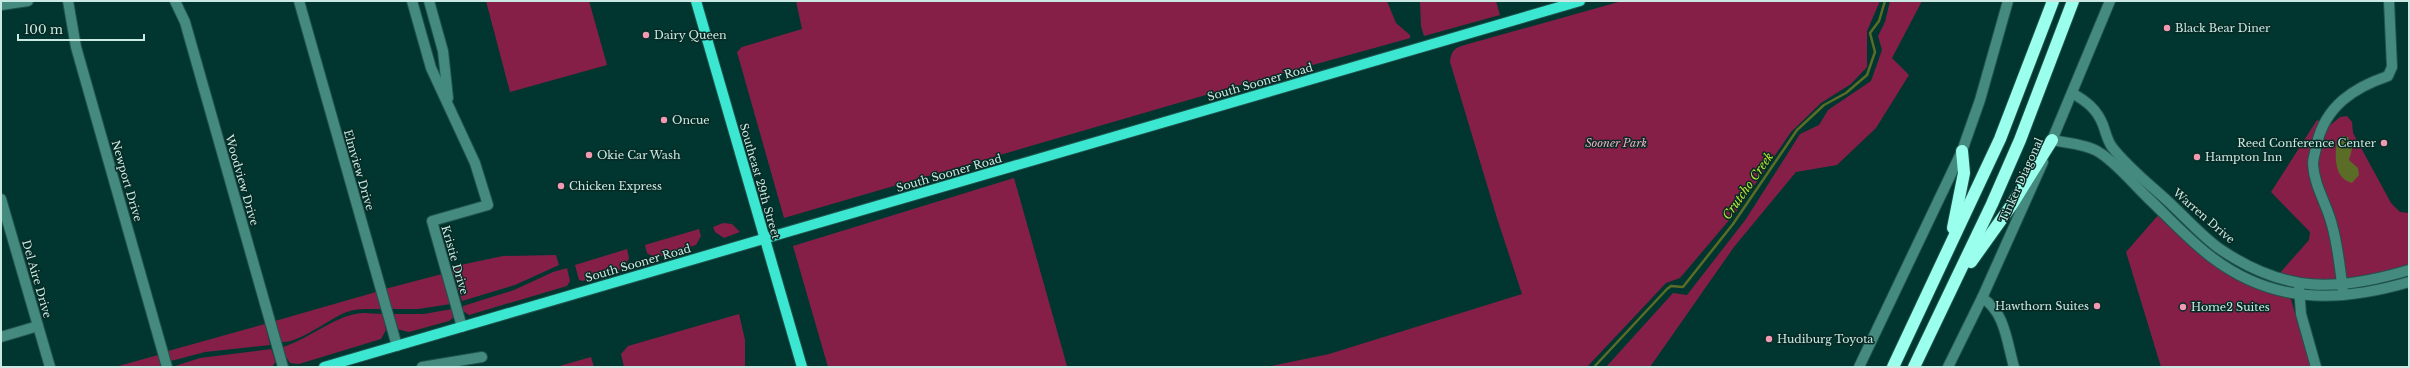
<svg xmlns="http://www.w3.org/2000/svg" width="2410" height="368" viewBox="0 0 2410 368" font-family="'Libre Baskerville',serif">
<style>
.green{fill:#861f47}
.water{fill:#5a6c26}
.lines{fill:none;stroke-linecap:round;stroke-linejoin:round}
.stream{stroke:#5a6c26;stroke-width:2.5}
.minor-casing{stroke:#20534c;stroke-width:12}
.major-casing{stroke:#20534c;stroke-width:12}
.highway-casing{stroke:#20534c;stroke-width:14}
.minor{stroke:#448a7f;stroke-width:10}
.major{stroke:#3be7d1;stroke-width:10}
.highway{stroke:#9bffee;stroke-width:12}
.poi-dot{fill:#f19ab2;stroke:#072a25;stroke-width:1.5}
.labels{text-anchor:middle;stroke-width:3;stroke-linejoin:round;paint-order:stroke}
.poi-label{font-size:11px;fill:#cae9e3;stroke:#072a25;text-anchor:start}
.street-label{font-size:11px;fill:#cae9e3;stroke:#072a25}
.park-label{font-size:11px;font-style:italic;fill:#edaebe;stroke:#072a25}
.water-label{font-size:12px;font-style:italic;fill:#bae132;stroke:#072a25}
</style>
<rect width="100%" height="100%" fill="#00362f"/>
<!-- green -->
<g class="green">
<polygon points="486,1 589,1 607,65 510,92"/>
<polygon points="796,1 1387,1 1396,23 1410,35 1410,38 1407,39 1240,85 784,218 737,52 742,47 802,29"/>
<polygon points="1420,1 1496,1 1500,15 1424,36 1421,26"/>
<path d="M1622,1H1880L1867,31V67L1851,84L1821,103L1791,132L1736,212L1680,278L1666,283L1587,367H1267L1329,354L1522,294L1497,218L1450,62C1451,53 1453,49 1461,46Z"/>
<polygon points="1890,1 1922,1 1892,58 1909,75 1876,128 1837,165 1796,172 1734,247 1650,367 1606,367 1673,293 1687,295 1746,219 1800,134 1819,125 1828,110 1871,81 1882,50 1878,36 1885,22"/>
<polygon points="2347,116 2352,122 2353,133 2391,203 2400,212 2409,213 2409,266 2364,279 2355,277 2324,280 2293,278 2279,274 2309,240 2310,232 2271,192 2317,120 2329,126 2340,117"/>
<polygon points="1014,178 1067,366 828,367 793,246"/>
<polygon points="2160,213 2217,264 2290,296 2311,367 2161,367 2126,252"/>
<polygon points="723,223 732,224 740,232 724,238 715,232 713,227"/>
<polygon points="699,229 701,236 696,245 655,258 647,253 645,245"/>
<polygon points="627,249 629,258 624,268 583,281 579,280 575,265"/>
<polygon points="556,255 559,265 515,285 462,301 451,267 503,256"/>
<polygon points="567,268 570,281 567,286 469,315 463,311 463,306 514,290 553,272"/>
<polygon points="442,274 451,304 418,309 392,309 385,289"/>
<path d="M376,292L381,309C368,309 355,308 344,313C328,320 297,344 281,342L275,321Z"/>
<polygon points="452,309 453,318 449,321 409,332 397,329 392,314 424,314"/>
<path d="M363,313L383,314L386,330L381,339L299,364L290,363L286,357L283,347C309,339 337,314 363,313Z"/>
<polygon points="739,314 745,340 745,367 624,367 621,354 628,346"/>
<polygon points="265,324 270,345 205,352 171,361 168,351"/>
<polygon points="271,349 276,361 272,367 172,367 200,358"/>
<polygon points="158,355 162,365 157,367 115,367"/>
<polygon points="591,357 594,367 556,367"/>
</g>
<!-- water -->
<path class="water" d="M2343,136L2348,137L2350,145H2353L2349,160L2358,168L2359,175L2352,183C2333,178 2335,155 2337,140Z"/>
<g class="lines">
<!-- stream -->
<polyline class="stream" points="1594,367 1667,289 1671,286 1683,287 1733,224 1797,130 1824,105 1846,93 1867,75 1875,52 1870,33 1879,21 1885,1"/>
<defs>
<g id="minor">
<polyline points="68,1 76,47 167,367"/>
<polyline points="175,1 185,22 283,367"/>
<polyline points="299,1 397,346"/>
<polyline points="412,1 431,68 475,163 488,205 432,221 462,327"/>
<polyline points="429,1 443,51 448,98"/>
<polyline points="1,5 28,1"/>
<path d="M2072,93C2086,101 2097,109 2103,125C2106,133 2107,140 2112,147C2129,169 2153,187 2173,206C2188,220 2203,237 2220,249C2285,293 2335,292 2409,270"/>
<path d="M2052,140C2066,143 2085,144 2097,151C2116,162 2132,183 2148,198C2168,217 2188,239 2210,256C2272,304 2337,303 2409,282"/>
<polyline points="2050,145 2110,1"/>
<polyline points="1,199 50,367"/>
<polyline points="2299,287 2301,314 2316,367"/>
<path d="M2343,291C2340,269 2338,246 2332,225C2327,204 2314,186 2313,164C2313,158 2316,150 2317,143C2326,106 2353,88 2388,76L2392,67L2389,1"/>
<path d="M1982,298C2005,311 2007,343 2014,367"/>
<polyline points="1,337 38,326"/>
<polyline points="422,367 482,357"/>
<polyline points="1859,367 1962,151 1980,100 2008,1"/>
<polyline points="1948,367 1982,298 2043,162"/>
</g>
<g id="major">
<polyline points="696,1 802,367"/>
<polyline points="324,367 1580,1"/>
</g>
<g id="highway">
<polyline points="1953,228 1964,173 1962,151"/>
<polyline points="1971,262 2011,206 2052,140"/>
<polyline points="1893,367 2000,139 2053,1"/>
<polyline points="1914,367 1992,204 2020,140 2073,1"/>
</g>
</defs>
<!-- minor casing -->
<use href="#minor" class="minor-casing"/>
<!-- major casing -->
<use href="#major" class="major-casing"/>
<!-- highway casing -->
<use href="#highway" class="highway-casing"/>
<!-- minor -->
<use href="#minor" class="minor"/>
<!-- major -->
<use href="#major" class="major"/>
<!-- highway -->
<use href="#highway" class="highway"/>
</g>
<!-- markers -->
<g class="poi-dot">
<circle cx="2167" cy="28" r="4"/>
<circle cx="646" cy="35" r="4"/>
<circle cx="664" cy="120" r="4"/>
<circle cx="2384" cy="143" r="4"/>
<circle cx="589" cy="155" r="4"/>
<circle cx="2197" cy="157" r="4"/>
<circle cx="561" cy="186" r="4"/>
<circle cx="2097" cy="306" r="4"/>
<circle cx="2183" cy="307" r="4"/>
<circle cx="1769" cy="339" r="4"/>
</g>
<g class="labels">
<!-- poi labels -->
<g class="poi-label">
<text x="2175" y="32">Black Bear Diner</text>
<text x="654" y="39">Dairy Queen</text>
<text x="672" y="124">Oncue</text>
<text x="2376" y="147" text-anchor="end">Reed Conference Center</text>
<text x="597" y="159">Okie Car Wash</text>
<text x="2205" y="161">Hampton Inn</text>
<text x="569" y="190">Chicken Express</text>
<text x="2089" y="310" text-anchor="end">Hawthorn Suites</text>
<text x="2191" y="311">Home2 Suites</text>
<text x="1777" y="343">Hudiburg Toyota</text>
</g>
<!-- street labels -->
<g class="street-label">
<text transform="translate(1260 82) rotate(-16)" y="4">South Sooner Road</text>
<text transform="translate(359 170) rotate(74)" y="4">Elmview Drive</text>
<text transform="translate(949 173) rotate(-16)" y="4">South Sooner Road</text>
<text transform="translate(242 180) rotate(74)" y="4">Woodview Drive</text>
<text transform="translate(2021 180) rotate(-66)" y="4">Tinker Diagonal</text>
<text transform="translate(127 181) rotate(74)" y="4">Newport Drive</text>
<text transform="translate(760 181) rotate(74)" y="4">Southeast 29th Street</text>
<text transform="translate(2204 216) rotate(41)" y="4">Warren Drive</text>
<text transform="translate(455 260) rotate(74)" y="4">Kristie Drive</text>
<text transform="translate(638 263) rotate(-16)" y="4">South Sooner Road</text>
<text transform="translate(37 279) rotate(74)" y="4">Del Aire Drive</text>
</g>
<!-- park labels -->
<g class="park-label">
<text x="1616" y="147">Sooner Park</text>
</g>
<!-- water labels -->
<g class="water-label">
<text transform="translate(1748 186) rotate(-55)" y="4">Crutcho Creek</text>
</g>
</g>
<!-- border -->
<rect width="2410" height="368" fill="none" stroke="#cae9e3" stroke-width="4"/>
<!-- scale -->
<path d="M18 34v6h126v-6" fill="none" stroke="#cae9e3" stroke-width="2"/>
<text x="24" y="34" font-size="12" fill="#cae9e3" stroke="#072a25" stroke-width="3" paint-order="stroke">100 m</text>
</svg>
